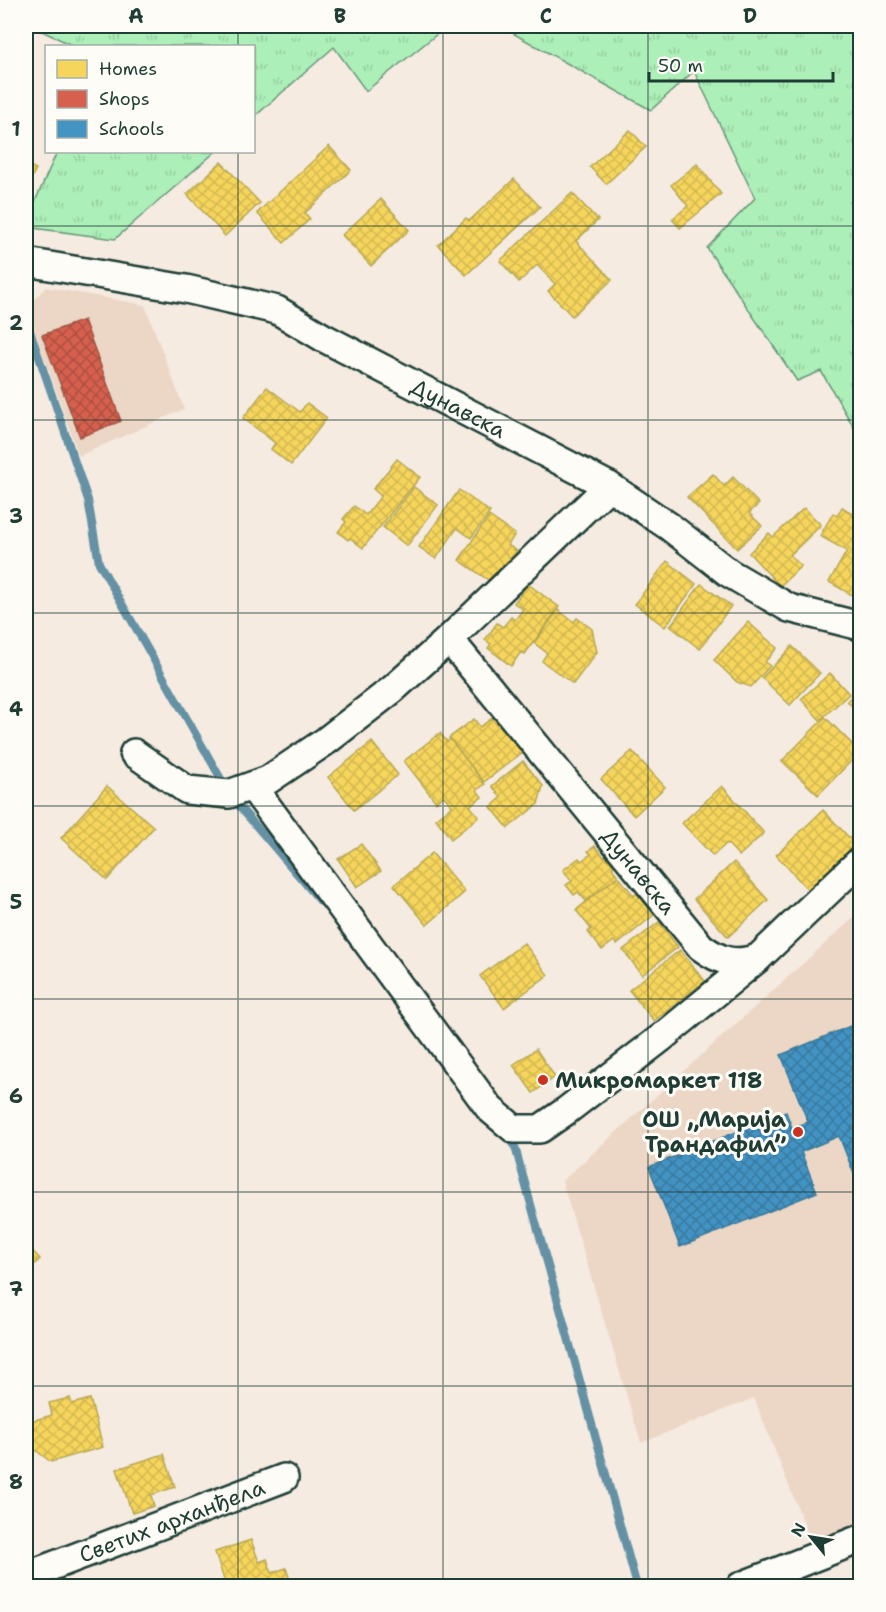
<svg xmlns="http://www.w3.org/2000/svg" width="886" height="1612" viewBox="0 0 886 1612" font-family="'Shantell Sans',sans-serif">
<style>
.built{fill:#ecd7c6}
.grass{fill:url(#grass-tufts);stroke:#669676;stroke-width:1.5}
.homes{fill:url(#homes-cross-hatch);stroke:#b6a750;stroke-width:1.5}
.shops{fill:url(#shops-cross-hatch);stroke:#9f5646;stroke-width:1.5}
.schools{fill:url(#schools-cross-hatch);stroke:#387998;stroke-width:1.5}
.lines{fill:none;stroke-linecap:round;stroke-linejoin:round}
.stream{stroke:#6591a5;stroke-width:8}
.street-casing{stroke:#1f3d34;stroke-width:32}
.street{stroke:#fdfcf7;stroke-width:27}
.grid{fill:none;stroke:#1f3d34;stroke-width:1.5;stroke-opacity:0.55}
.poi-dot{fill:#c8321e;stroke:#fdfcf7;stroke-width:2}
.labels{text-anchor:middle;stroke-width:6;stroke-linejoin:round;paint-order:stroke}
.street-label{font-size:22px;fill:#1f3d34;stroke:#fdfcf7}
.poi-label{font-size:22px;font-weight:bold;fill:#1f3d34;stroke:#fdfcf7;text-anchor:start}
.neatline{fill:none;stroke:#1f3d34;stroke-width:2}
.grid-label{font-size:20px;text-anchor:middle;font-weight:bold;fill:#1f3d34}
</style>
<defs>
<pattern id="grass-tufts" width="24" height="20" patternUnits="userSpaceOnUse" patternTransform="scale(1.5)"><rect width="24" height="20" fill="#adefb8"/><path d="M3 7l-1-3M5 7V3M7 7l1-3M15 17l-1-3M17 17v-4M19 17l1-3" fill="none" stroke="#94ce9f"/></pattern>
<pattern id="homes-cross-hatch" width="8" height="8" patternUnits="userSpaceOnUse" patternTransform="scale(1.5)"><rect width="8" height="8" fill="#f6d55c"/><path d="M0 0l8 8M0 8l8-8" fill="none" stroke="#d2b851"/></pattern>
<pattern id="shops-cross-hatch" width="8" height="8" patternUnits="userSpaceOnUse" patternTransform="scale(1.5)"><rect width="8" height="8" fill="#d6604d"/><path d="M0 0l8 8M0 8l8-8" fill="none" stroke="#ad5041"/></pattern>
<pattern id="schools-cross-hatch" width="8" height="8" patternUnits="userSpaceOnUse" patternTransform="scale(1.5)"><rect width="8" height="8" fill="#4393c3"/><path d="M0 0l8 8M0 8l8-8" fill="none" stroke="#37799f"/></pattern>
</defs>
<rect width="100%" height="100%" fill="#f5ebe1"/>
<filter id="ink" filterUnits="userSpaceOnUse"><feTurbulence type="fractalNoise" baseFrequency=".0167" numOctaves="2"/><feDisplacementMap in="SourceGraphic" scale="12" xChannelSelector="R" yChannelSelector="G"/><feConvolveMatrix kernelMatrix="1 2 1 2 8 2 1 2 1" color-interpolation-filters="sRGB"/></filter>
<g filter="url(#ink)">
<!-- built -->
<g class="built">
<polygon points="46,287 145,305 184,409 79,456 32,323 26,318 26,308"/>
<polygon points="860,912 860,1533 815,1551 754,1398 641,1443 562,1181"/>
</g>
<!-- grass -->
<g class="grass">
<polygon points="31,26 447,26 366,91 334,47 254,117 254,46 74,46"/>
<polygon points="500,26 860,26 860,438 821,371 797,381 707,248 755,198 694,71 651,110"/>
<polygon points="57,152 215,152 115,239 26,227 26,222"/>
</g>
<!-- homes -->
<g class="homes">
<polygon points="630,130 646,147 606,184 590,167"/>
<polygon points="329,146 351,170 305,213 310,219 284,243 257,213"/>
<polygon points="221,162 260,203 225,236 187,194"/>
<polygon points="26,164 36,169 26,189"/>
<polygon points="697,164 721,194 680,228 672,219 688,206 671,185"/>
<polygon points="514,179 540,207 466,275 438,245 466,218 469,221"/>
<polygon points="572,193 598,220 576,241 612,280 572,316 548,291 555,284 537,265 519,282 500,261"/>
<polygon points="381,199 409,230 371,266 342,235"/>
<polygon points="267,387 300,412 307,403 327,418 291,465 271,449 275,443 243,418"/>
<polygon points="397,459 420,477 363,548 350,538 348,540 338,532 346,522 343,519 354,506 366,515 381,496 373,489"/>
<polygon points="713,474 724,486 733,477 759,504 749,513 762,526 737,549 687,497"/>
<polygon points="414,487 438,505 407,546 383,527"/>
<polygon points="459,490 490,512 471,538 457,528 436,559 419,547"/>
<polygon points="842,507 860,518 860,579 852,595 829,582 847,551 820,536 833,513 837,516"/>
<polygon points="804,508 821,525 790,555 801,566 780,586 749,553 769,533 773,537"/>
<polygon points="489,516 515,534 508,545 517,551 494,584 459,560"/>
<polygon points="667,561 696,584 665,627 635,604"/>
<polygon points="528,584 559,607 525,654 521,652 511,666 488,648 491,644 485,640 497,623 503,627 511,617 515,620 523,609 514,603"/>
<polygon points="701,584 731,606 700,649 670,626"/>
<polygon points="558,610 574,622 577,618 592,629 597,652 573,684 542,661 547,653 534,643"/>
<polygon points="748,622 777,648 765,662 770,666 751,687 737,682 714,660"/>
<polygon points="792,646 820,673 790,705 762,678"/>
<polygon points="830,673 849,694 820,720 801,699"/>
<polygon points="860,688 860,714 847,701"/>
<polygon points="500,712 528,748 484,782 449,738 474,719 480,727"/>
<polygon points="825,717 860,752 818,795 782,761"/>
<polygon points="440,733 447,742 450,739 485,784 477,790 482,797 470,806 479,817 451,839 436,819 452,806 444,796 436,802 404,761"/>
<polygon points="372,742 398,775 354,810 328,777"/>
<polygon points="632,751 665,787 634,816 601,779"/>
<polygon points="523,761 543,786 538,804 508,828 491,807 501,798 492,786"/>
<polygon points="107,786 154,827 107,880 61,838"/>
<polygon points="722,786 764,833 739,856 727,843 713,856 682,823"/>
<polygon points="823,810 858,847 810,892 776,855"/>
<polygon points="361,844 381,871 357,887 338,859"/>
<polygon points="595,846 604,857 606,856 614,866 612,868 618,876 586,901 578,892 574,895 566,885 572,881 563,870 579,858 581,861 591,854 588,851"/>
<polygon points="432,853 465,892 427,925 394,885"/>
<polygon points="734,862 768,900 728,937 694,899"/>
<polygon points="618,876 634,896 637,893 654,915 617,945 614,941 602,950 588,932 591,929 576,910"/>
<polygon points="659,922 678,947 642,975 623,950"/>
<polygon points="524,943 548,975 504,1008 480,976"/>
<polygon points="680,950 705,981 654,1021 629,990"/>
<polygon points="536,1049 555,1077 533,1093 513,1065"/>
<polygon points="26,1244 40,1259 26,1273"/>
<polygon points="70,1398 72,1404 90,1399 103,1447 51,1462 34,1449 26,1452 26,1412 28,1422 52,1415 49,1403"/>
<polygon points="164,1454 175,1487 151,1495 154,1506 132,1513 117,1469"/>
<polygon points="251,1540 259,1562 267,1559 272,1573 286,1568 292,1586 226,1586 215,1552"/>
</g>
<!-- shops -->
<polygon class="shops" points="84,320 121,421 80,437 42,335"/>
<!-- schools -->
<polygon class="schools" points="860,1022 860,1189 839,1136 801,1152 817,1192 680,1247 649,1167 786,1112 792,1128 808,1122 781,1055"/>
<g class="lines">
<!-- stream -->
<g class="stream">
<polyline points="29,328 88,500 99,563 225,786"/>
<polyline points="233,799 321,902"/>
<polyline points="505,1135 515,1147 637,1586"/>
</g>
<defs>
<g id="street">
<path id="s1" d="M26,262L186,289L277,310L324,338L609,486L670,527L729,573L789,608L860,626"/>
<path id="s2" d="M449,639L701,947C720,961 734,966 758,958L860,861"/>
<polyline points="134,753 187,790 229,794 268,780 326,741 393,689 449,639 609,486"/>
<polyline points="252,786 490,1109 514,1129 540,1129 566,1111 661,1038 758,958"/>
<path id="s3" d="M26,1576L284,1478"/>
<polyline points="741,1586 860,1539"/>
</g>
</defs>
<!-- street casing -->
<use href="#street" class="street-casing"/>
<!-- street -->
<use href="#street" class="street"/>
</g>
</g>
<!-- grid -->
<path class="grid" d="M238,26V46M443,26V1586M648,26V1586M238,152V1586M26,226H860M26,420H860M26,613H860M26,806H860M26,999H860M26,1192H860M26,1386H860"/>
<!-- markers -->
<g class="poi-dot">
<circle cx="543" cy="1080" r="6"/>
<circle cx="798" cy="1132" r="6"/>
</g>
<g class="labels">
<!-- street labels -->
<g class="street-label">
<text dy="8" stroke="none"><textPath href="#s1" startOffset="462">Дунавска</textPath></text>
<text dy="8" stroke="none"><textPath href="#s2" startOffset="300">Дунавска</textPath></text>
<text dy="8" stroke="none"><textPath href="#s3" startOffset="156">Светих арханђела</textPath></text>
</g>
<!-- poi labels -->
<g class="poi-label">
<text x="555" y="1088">Микромаркет 118</text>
<text x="786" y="1127" text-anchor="end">ОШ „Марија<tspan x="786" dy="25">Трандафил”</tspan></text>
</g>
</g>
<!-- margin -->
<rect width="886" height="1612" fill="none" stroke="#fdfcf7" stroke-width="66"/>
<!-- legend -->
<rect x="45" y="45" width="210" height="108" fill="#fdfcf7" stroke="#a4b0a9" stroke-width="1.5"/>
<rect x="57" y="60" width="30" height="18" fill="#f6d55c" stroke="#a4b0a9" stroke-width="1.5"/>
<text x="99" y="75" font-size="18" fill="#1f3d34">Homes</text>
<rect x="57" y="90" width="30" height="18" fill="#d6604d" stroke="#a4b0a9" stroke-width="1.5"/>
<text x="99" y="105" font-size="18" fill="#1f3d34">Shops</text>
<rect x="57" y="120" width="30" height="18" fill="#4393c3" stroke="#a4b0a9" stroke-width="1.5"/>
<text x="99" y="135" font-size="18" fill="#1f3d34">Schools</text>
<!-- north arrow -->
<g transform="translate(811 1537) rotate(300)" stroke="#fdfcf7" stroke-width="4.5" paint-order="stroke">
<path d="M0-4.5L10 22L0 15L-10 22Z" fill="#1f3d34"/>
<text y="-9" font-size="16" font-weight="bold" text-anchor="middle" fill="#1f3d34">N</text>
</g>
<!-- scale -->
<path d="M649 72v9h184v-9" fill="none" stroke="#1f3d34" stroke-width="3"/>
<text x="658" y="72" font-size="18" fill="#1f3d34" stroke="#fdfcf7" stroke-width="4.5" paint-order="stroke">50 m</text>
<rect x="33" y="33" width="820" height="1546" class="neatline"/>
<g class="grid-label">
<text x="136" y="23">A</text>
<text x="340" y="23">B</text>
<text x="546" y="23">C</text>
<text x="750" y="23">D</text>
<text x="16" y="136">1</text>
<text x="16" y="330">2</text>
<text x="16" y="523">3</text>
<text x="16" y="716">4</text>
<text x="16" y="909">5</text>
<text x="16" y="1103">6</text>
<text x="16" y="1296">7</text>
<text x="16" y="1489">8</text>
</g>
</svg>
